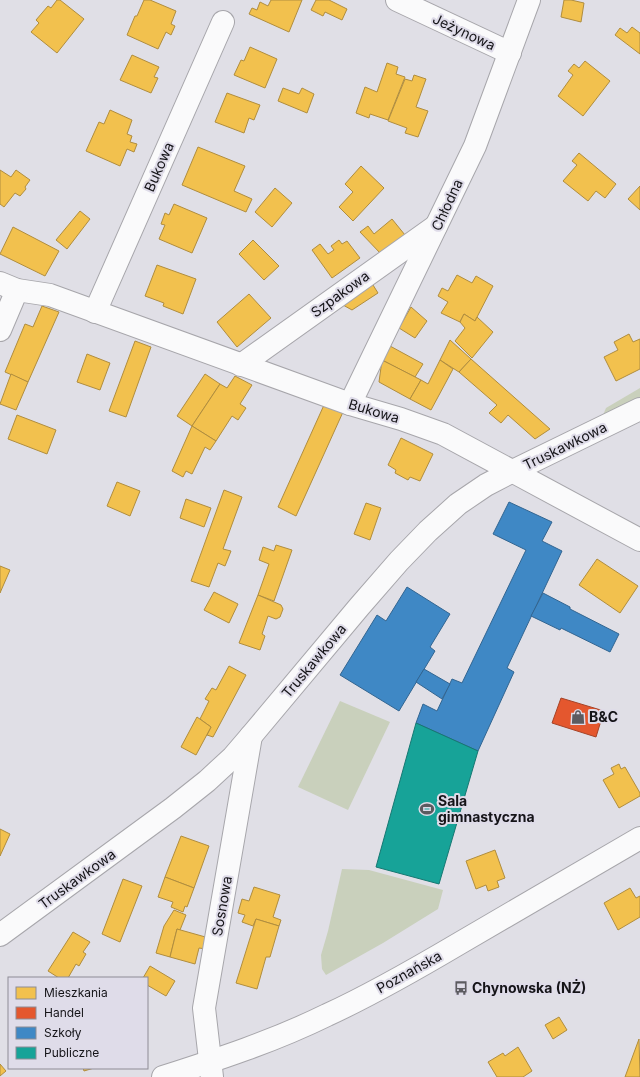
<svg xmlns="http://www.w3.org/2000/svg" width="640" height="1077" viewBox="0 0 640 1077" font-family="Inter,sans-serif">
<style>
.green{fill:#c9d0bc}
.homes{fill:#f2c14e;stroke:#b08d3e}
.shops{fill:#e4572e;stroke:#a64327}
.schools{fill:#3f88c5;stroke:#326591}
.public{fill:#17a398;stroke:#167872}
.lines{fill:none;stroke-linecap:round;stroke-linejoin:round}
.minor-casing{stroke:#a7a6ab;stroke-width:24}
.minor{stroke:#fafafb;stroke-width:22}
.labels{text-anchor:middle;stroke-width:4;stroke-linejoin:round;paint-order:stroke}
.street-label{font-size:14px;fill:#151418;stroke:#dfdce9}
.poi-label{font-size:14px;font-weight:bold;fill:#151418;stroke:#dfdce9;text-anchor:start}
</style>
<rect width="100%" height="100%" fill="#e0dfe6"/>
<!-- green -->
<g class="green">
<polygon points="640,388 640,398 603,415 606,408"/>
<polygon points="340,701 390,722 348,810 298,787"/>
<polygon points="342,869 369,870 443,890 438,909 383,943 326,975 322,969 321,955 328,931"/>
</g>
<!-- homes -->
<g class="homes">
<polygon points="57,0 60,0 84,19 57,53 31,32 39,23 36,20 48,6 51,8"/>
<polygon points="144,0 150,0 176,11 171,24 175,26 171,35 166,32 158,49 127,35 135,16 137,16"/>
<polygon points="271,0 302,0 289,32 249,14 252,8 257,10 260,2 268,6"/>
<polygon points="316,0 329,0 347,9 342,20 325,12 323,16 311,10"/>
<polygon points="564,0 571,0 584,3 581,22 561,17"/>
<polygon points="632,27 640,33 640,54 615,35 620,28 627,33"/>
<polygon points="250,47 277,59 265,88 234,75 241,60 244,61"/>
<polygon points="132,55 159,67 154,77 158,78 151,93 120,80"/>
<polygon points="585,61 610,81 583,116 558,96 573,75 568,71 574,64 579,68"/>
<polygon points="387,63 398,67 396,74 405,77 388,120 370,114 369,118 356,113 365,87 377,92"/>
<polygon points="414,75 426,79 416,107 428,111 418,137 405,133 407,128 388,121 405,79 412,81"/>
<polygon points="283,88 299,94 302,88 314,94 307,113 278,101"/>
<polygon points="227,93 260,105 254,120 249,118 244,133 215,122"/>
<polygon points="110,110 132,120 127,134 132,136 130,142 137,144 134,152 127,149 120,166 86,151 99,122 104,124"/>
<polygon points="198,147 245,166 234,191 252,199 246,212 182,185"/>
<polygon points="579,153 616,184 605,198 596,191 588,201 563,181 577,165 572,161"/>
<polygon points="361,166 384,188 353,221 339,207 353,192 345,184"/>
<polygon points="0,170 11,177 16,170 30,180 25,187 26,189 20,196 15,193 4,207 0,204"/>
<polygon points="640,186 640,210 628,199"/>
<polygon points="275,188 292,203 272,227 255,212"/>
<polygon points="174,204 207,218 192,253 159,239 165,225 161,224 165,213 169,215"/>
<polygon points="80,211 90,219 67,249 56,240"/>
<polygon points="392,219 405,235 381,254 360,232 368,226 374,234"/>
<polygon points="13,227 59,251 45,276 0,254"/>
<polygon points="253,240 279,266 264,280 239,254"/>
<polygon points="339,240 342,244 347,241 360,258 332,278 312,250 320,244 328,254 334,250 331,246"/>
<polygon points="157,265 196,279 183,314 163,306 164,303 145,296"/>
<polygon points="457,275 472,283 476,276 493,286 475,321 464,314 460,322 441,313 448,302 438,296 442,288 448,291"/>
<polygon points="368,277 378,293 352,310 334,300"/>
<polygon points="249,294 271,318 237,347 217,322"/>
<polygon points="42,306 59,312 28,382 5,372 25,324 33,327"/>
<polygon points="411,307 427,321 415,338 399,328"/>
<polygon points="464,314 475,321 477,317 493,332 472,358 455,341 465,328 460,322"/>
<polygon points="629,334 633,342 640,339 640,369 616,381 604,357 618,350 614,342"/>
<polygon points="450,340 471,359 459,372 440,360"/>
<polygon points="135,341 151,347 126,417 109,411"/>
<polygon points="390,346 423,364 415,377 382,360"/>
<polygon points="87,354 110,363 100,390 77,382"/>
<polygon points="471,359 550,429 535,439 508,415 501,423 489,413 497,405 459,372"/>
<polygon points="382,360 421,380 410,399 379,382"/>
<polygon points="440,360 453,369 431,410 410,399 421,380 428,384"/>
<polygon points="11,374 28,382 16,410 0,404"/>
<polygon points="205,374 220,384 192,426 177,416"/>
<polygon points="235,376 252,385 240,404 246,408 238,420 232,416 216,441 192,426 220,384 227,388"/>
<polygon points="324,405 343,412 296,516 278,507"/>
<polygon points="17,415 56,430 47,454 8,439"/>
<polygon points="192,426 216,441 210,450 205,447 192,474 186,471 183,477 172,471"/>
<polygon points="401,438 433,454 420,481 410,477 408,480 395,473 396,470 388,465"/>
<polygon points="117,482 140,491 130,516 107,506"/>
<polygon points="224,490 242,497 223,549 231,551 225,566 218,563 209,587 191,581"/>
<polygon points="186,499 211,508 204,527 180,518"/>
<polygon points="366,503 381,508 370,540 354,534"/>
<polygon points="276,545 292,550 274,601 258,595 269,564 259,560 263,547 274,551"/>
<polygon points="597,559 638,586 620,613 579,585"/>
<polygon points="0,566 10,570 0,593"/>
<polygon points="214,592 238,604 229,623 204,610"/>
<polygon points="258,595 281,605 283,609 280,617 276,619 268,616 262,634 265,636 260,650 239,643"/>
<polygon points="229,666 246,675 213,737 207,735 211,727 200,719 209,701 205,699 212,688 216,690"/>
<polygon points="197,717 211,727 196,755 181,747"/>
<polygon points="619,764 621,769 625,767 640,793 640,796 619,808 603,780 614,774 611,768"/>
<polygon points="0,829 10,834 0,856"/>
<polygon points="181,836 209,846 194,888 165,877"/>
<polygon points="495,850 505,878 497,881 499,887 488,891 486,885 476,889 466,861"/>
<polygon points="165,877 194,888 187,907 185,906 183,912 171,907 173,902 158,897"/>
<polygon points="123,879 142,886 120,942 102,934"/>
<polygon points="254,887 280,895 273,917 281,920 279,926 256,919 253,926 242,922 245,915 238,913 242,899 249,901"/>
<polygon points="630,888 636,898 640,896 640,917 618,930 604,903"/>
<polygon points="174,910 186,915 180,930 177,929 170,957 156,953 164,926"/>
<polygon points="256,919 279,926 270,957 266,957 257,989 236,983"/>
<polygon points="177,929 209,938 206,949 199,948 195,964 170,957"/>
<polygon points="73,932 90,942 83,952 86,954 79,966 76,964 68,978 59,978 48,971"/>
<polygon points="150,966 175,981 166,996 147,985 147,978 143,978"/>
<polygon points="559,1017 567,1030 553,1039 545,1025"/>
<polygon points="639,1039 640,1077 625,1077"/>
<polygon points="518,1047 532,1071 523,1077 497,1077 488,1062 503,1053 505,1056"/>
<polygon points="0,1064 6,1071 0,1076"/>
<polygon points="83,1068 94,1068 84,1071"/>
</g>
<!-- shops -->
<polygon class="shops" points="561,698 604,711 596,737 552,723"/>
<!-- schools -->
<g class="schools">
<polygon points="509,502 552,522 542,541 562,551 507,668 514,672 478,751 416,723 423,704 437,711 452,679 462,683 526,550 493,534"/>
<polygon points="407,587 450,614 430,647 435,651 399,711 340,675 377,615 386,621"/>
<polygon points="543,593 570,607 570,609 619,634 610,652 561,628 560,630 531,616"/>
<polygon points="424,669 450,684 442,699 416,682"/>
</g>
<!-- public -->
<polygon class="public" points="416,723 478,751 439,884 376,867"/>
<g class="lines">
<defs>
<g id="minor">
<polyline points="397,0 510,53"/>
<polyline points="0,283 17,290 50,295 350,404 401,419 443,434 640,540"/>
<polyline points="95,312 223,22"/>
<polyline points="0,330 17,290"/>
<polyline points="241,365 436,226"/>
<polyline points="350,404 475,146 529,0"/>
<polyline points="0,935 173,808 207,781 233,757 251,736 359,607 399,561 428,531 458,504 486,485 513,471 640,409"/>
<path d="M163,1077C219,1059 274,1041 327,1015C373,994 416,969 460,943C520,908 580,873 640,838"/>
<polyline points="212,1077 204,1008 251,736"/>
</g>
</defs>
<!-- minor casing -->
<use href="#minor" class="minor-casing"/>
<!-- minor -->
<use href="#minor" class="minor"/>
</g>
<!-- icons -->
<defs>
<symbol id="shop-bare" viewBox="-9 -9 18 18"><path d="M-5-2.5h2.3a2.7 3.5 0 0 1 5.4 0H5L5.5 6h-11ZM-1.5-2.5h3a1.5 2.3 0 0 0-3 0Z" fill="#5c5b60" stroke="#dfdce9" stroke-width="2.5" paint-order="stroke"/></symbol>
<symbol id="stadium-bare" viewBox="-9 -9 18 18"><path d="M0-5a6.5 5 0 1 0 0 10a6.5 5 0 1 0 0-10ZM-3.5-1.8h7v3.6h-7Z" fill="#5c5b60" stroke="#dfdce9" stroke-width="2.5" paint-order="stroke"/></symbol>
<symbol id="bus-bare" viewBox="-9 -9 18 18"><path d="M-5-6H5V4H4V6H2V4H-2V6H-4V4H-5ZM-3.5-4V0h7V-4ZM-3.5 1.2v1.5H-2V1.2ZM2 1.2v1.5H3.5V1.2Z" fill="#5c5b60" stroke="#dfdce9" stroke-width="2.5" paint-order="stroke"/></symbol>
</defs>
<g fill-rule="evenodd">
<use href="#shop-bare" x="568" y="707" width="20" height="20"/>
<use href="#stadium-bare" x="417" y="799" width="20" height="20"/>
<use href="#bus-bare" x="451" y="978" width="20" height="20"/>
</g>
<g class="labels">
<!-- street labels -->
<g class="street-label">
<text transform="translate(464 32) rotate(25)" y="5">Jeżynowa</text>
<text transform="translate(159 167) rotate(-66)" y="5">Bukowa</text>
<text transform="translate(447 205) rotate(-65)" y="5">Chłodna</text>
<text transform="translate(340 294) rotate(-36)" y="5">Szpakowa</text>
<text transform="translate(374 411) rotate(17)" y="5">Bukowa</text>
<text transform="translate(565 446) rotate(-26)" y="5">Truskawkowa</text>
<text transform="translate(314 661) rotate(-50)" y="5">Truskawkowa</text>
<text transform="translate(77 879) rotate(-36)" y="5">Truskawkowa</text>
<text transform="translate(222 906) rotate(-80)" y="5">Sosnowa</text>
<text transform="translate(409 972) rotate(-29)" y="5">Poznańska</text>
</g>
<!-- poi labels -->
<g class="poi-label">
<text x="589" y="722">B&amp;C</text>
<text x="438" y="806">Sala<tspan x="438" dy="16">gimnastyczna</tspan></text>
<text x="472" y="993">Chynowska (NŻ)</text>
</g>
</g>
<!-- legend -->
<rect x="8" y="977" width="140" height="92" fill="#dfdce9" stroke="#8e8c95"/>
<rect x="16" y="987" width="20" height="12" fill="#f2c14e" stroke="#8e8c95"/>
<text x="44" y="997" font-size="12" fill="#151418">Mieszkania</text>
<rect x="16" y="1007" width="20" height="12" fill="#e4572e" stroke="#8e8c95"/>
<text x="44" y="1017" font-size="12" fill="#151418">Handel</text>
<rect x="16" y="1027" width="20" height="12" fill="#3f88c5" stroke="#8e8c95"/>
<text x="44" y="1037" font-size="12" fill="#151418">Szkoły</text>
<rect x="16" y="1047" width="20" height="12" fill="#17a398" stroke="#8e8c95"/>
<text x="44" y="1057" font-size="12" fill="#151418">Publiczne</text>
</svg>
